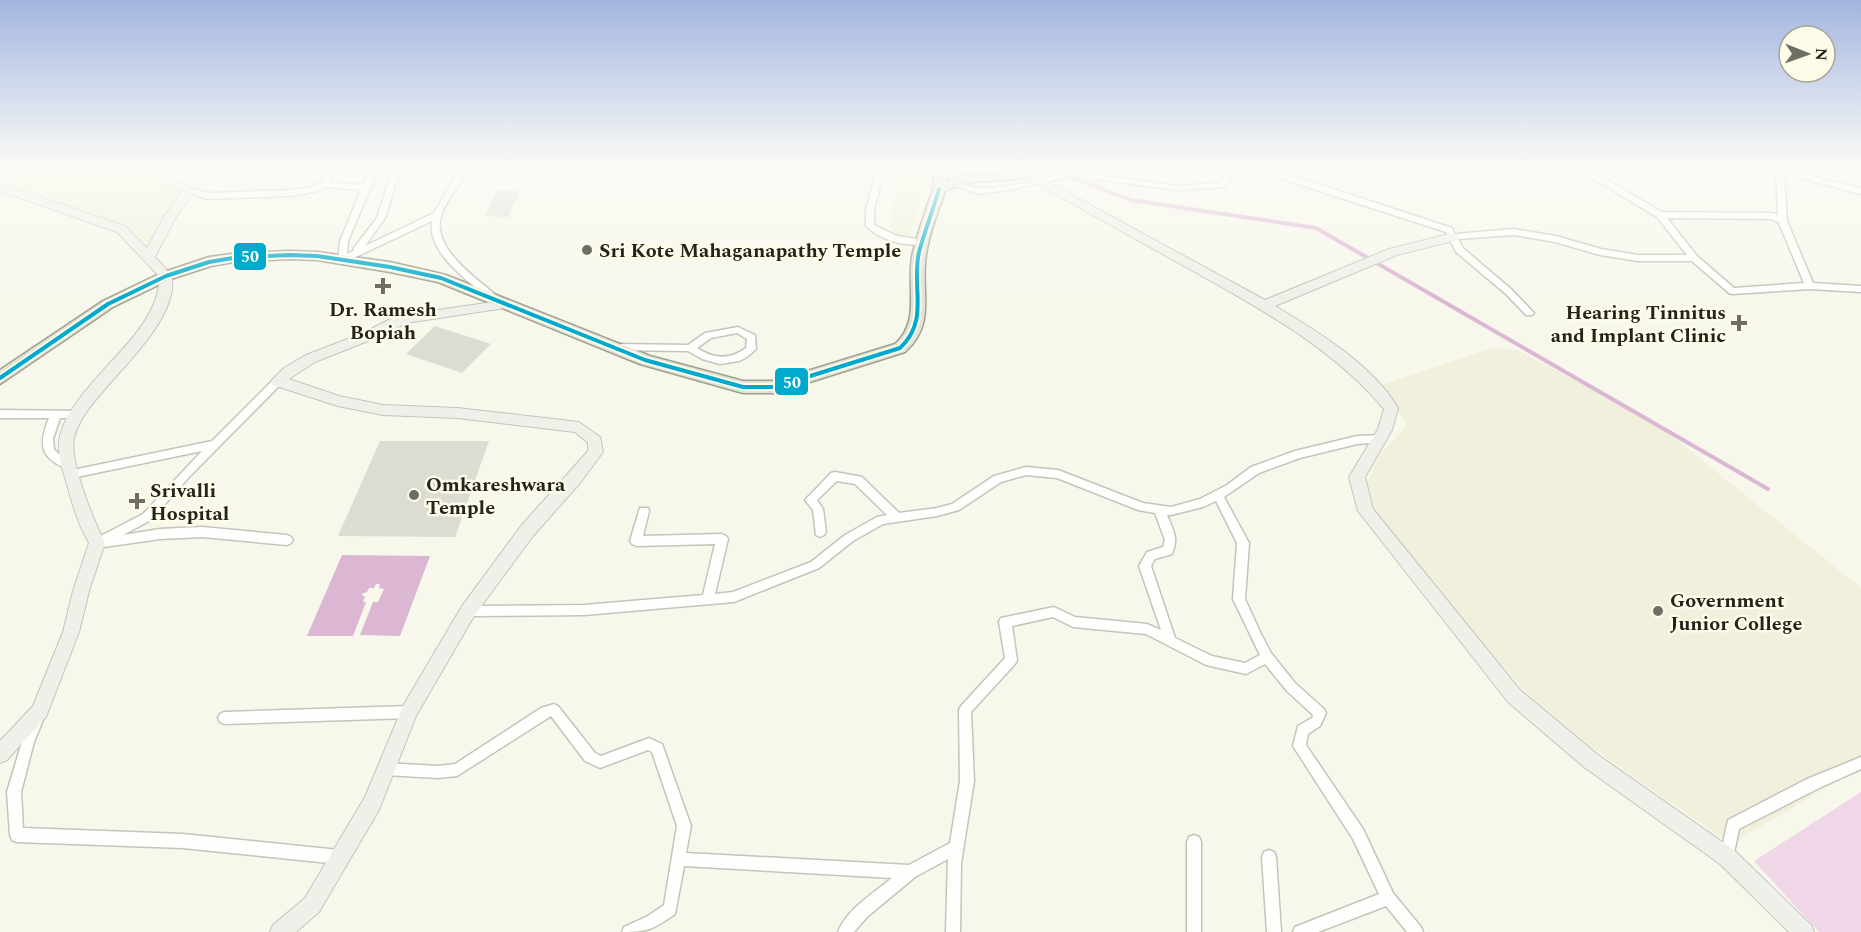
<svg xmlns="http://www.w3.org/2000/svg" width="1861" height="932" viewBox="0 0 1861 932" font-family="Spectral,serif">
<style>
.built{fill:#f0f0dc}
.green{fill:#f0d7e8}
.water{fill:#dcb7d3}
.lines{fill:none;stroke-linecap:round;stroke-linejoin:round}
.stream{stroke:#dcb7d3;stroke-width:4}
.building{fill:#dcdcd3}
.street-casing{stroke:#c5c4bc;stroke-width:3}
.secondary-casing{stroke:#c5c4bc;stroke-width:2}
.primary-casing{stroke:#a0a08e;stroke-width:3}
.street{fill:#fefefc;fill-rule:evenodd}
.secondary{fill:#f0f0eb;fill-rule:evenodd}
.primary{fill:#e2e2d9;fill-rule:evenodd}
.bus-1-casing{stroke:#fcfce8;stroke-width:8}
.bus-1{stroke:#00a9ce;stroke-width:4}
.poi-dot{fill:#6e6e65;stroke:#fcfce8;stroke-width:2}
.labels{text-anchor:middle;stroke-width:5;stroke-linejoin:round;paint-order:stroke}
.poi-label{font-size:20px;font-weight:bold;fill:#24241d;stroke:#fcfce8;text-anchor:start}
.line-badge{stroke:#fcfce8;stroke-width:2}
.badge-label{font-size:16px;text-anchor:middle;font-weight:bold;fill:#fff}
</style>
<rect width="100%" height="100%" fill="#f7f7ec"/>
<!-- built -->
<g class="built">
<polygon points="0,167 140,167 184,191 172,204 149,246 127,226 0,180"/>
<polygon points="898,167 941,167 919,204 911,236 901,236 890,231"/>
<polygon points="1493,348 1517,350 1653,421 1861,588 1861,767 1731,844 1599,753 1547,715 1475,635 1374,513 1367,483 1379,456 1407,425 1382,385"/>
</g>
<!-- green -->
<polygon class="green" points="1861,792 1861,932 1819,932 1754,861"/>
<!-- water -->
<polygon class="water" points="342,555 430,556 400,636 360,635 373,602 378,602 384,589 379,588 380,584 376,584 374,588 369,588 367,592 363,593 362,596 365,596 363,602 366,602 353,636 307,636"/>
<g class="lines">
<!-- stream -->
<polyline class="stream" points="1045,167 1131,200 1316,228 1768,489"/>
</g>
<!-- building -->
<g class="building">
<polygon points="497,190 520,191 508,217 485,216"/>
<polygon points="435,326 491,344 462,373 406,354"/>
<polygon points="380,441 489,441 455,537 338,536"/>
</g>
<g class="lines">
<defs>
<g id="street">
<path d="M328,167H336L329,182L363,185L371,167H379L348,241L347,254L353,251L354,248L377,218L393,167H401L385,218L365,246L434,213L461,167H469C462,184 446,198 441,216C431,248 476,278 497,296L499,298L497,300H491C470,283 426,252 432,221L345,262H339L338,260L340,241L361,190L325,187L317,191L291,196L208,199L185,191L189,188L208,193L291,190L312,187L321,182Z"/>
<path d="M877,167H885L874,210V225L897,236L924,240V244C905,247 880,240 866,226V210Z"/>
<path d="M1080,167H1090L1080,173L1178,186L1218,183L1233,167H1241L1223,187L1178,190L1070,176L1014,189L978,194L949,183L953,181C961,183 971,188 980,188C1005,189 1057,177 1080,167Z"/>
<path d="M1245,167H1258L1297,177L1452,228L1455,234L1514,229L1556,236L1601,249L1638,255H1687L1657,217L1579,170L1568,169L1567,167H1585L1662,212L1773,213L1778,215L1776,172L1760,167H1773L1861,188V194L1784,174L1787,221L1813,283L1861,286V292L1810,289L1732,294L1729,293L1692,261H1638L1600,255L1555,242L1514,235L1458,239L1463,248L1512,290L1532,311L1534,313L1532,315H1526L1506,294L1456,252L1446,232ZM1667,218L1772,219L1779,223L1804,283L1734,288L1697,256Z"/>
<path d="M738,327L755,335L756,349L747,357L739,361L720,364L702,359L688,351L615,350L610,347L615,344L688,345L705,333ZM737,333L747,339L746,348C730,360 714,359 697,348L711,338Z"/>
<polygon points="278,377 281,378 283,381 281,384 190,476 151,520 123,535 160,529 202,527 287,535 291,537 293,540 291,543 287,545 202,537 160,539 97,548 93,546 91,543 93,540 143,514 202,451 72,478 68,477 67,474 68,471 212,441 275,378"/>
<path d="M0,410L83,411L84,414L79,418H60L53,439L54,449C60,457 70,459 75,466L74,469L70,470C40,459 38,445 49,418H0Z"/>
<path d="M1380,435L1384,436L1385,439L1384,442L1357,444L1300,458L1259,473L1224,497L1249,543L1245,599L1261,634L1271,653L1295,683L1324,709L1326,713L1320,726L1308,734L1306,745L1363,829L1393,893L1421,927L1423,932H1407L1386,906L1318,932H1293L1295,927L1379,894L1353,839L1293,746L1298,726L1312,718L1313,715L1287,691L1265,664L1246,674L1206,665L1146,634L1073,627L1053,617L1012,626L1017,660L1015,664L971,712L974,781L961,863L960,932H946L948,859L915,877L867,917L854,932H838C847,909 874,893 892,878L684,866L675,914C653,929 649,932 622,932L624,927L648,916L664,905L677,826L652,752L648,750L600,768L585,761L551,716L457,776L438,778L385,775L380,773L378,769L380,765L385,763L438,766L455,764L541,708L554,704L558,706L595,753L601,756L649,738L662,744L691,826L686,853L909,865L950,843L960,781L959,710L961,706L1005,658L999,622L1001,618L1054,607L1075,617L1147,624L1161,630L1139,566L1147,552L1163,547L1165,540L1155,513L1138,510L1057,478L1026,475L1001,482L959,510L937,516L883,524L853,541L819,568L734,602L584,615L468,616L464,615L462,611L464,607L468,606L584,605L703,595L715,544L636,546L632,544L630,541L639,511L640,508H648L649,511L643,536L722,534L726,536L728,539L715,594L733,592L811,562L845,535L877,517L887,515L855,484L837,481L817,500L823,509L826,532L824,535L820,537L816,535L813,510L805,500L831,473L835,472L862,477L899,513L937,508L952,504L994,476L1026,467L1058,470L1143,503L1171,507L1200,499L1227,485L1251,467L1295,451L1357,436ZM1216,501L1237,543L1233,599L1260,655L1245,663L1212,656L1175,638L1151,566L1155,559L1172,554C1179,538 1173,530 1167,515H1171L1203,507Z"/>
<polygon points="409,706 413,708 415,712 413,716 409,718 224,724 220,722 218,718 220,714 224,712"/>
<polygon points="37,714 41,716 43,720 34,742 21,792 23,828 183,834 339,850 344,852 346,857 344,862 339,864 183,848 17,842 12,840 10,835 7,792 22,742 33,716"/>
<polygon points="1861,757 1861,769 1817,789 1739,829 1732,862 1727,864 1722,862 1720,857 1728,820 1807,779"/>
<polygon points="1194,835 1199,837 1201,842 1201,932 1187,932 1187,842 1189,837"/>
<polygon points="1269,850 1274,852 1276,857 1281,932 1267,932 1262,857 1264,852"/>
</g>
<g id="secondary">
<path d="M139,167H153L195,191L177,215L155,257L172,276C172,282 173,289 171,294C164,329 122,368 100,395C89,407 78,422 74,438C69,462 94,521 105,543L89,591L79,632L46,717L7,760L0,763V741L33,706L63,632L73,591L89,543C79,526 73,507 68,488C64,473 58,458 59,443C61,409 108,367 129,342C146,322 158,303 160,277L117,232L0,191V183L125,226L147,248L165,215L182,192Z"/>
<path d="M1026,170L1265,300L1389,249L1453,233L1457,234L1459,237L1457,240L1397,255L1275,306C1317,331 1373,365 1398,408L1392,430L1365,477L1373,509L1520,690L1598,755L1734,850L1811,925L1814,932H1789L1720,864L1584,767L1508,702L1358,511L1349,477L1378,429L1384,409C1336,352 1273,316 1209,280C1147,245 1084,211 1022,175V171Z"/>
<polygon points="507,300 512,301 514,304 512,307 406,323 373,339 315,362 289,379 339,396 383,405 457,408 579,422 600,437 603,452 580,483 533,536 474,616 416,716 379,810 319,912 296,932 270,932 273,925 305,898 365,797 403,706 462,606 521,526 588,451 588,443 575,432 457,418 383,415 338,406 273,385 271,381 284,368 306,355 363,333 396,316"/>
</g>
<path id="primary" d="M940,167H953L945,182L968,174H991L1032,167H1050C1034,182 993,180 972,182C963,183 953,188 945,191C938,212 929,233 926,255C920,292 937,323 905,352L775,393H743L640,364L438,282L390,272L317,260L290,259L239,261L211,266L171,279L113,307L0,384V370L103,301L161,273L209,257L239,253L290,251L317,252L390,262L446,275L650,356L743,381H775L895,344C922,320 905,284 913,252C918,231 926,210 933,189L934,177Z"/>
</defs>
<!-- street casing -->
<use href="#street" class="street-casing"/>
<!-- secondary casing -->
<use href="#secondary" class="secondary-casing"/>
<!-- primary casing -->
<use href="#primary" class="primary-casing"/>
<!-- street -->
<use href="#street" class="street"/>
<!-- secondary -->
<use href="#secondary" class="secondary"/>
<!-- primary -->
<use href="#primary" class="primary"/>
<defs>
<path id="bus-1" d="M0,378L108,304L166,276L209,262L239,257L290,255L317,256L390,267L441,278L645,360L743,387H775L900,348C930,320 911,287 919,252C925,230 933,210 939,189"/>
</defs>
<!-- bus-1 casing -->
<use href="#bus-1" class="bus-1-casing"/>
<!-- bus-1 -->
<use href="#bus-1" class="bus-1"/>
</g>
<!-- sky -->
<linearGradient id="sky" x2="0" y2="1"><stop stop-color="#a3b5e0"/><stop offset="0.56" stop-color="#fbfbf6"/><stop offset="1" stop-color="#fbfbf6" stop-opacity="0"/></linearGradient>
<rect width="1861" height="297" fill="url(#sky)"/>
<!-- markers -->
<g class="poi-dot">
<circle cx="587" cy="250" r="6"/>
<path d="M380 277h6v6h6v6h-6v6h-6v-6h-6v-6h6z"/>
<path d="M1736 314h6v6h6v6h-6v6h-6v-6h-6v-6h6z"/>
<circle cx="414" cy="495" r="6"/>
<path d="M134 492h6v6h6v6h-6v6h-6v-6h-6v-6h6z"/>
<circle cx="1658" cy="611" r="6"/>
</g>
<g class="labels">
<!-- poi labels -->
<g class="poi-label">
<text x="599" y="257">Sri Kote Mahaganapathy Temple</text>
<text x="383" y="316" text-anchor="middle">Dr. Ramesh<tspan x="383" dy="23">Bopiah</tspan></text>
<text x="1726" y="319" text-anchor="end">Hearing Tinnitus<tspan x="1726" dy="23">and Implant Clinic</tspan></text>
<text x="426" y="491">Omkareshwara<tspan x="426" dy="23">Temple</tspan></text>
<text x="150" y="497">Srivalli<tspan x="150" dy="23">Hospital</tspan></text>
<text x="1670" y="607">Government<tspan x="1670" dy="23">Junior College</tspan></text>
</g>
</g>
<g class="line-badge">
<rect x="233" y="242" width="34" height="29" rx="6" fill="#00a9ce"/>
<rect x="774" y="367" width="35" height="29" rx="6" fill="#00a9ce"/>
</g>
<g class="badge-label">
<text x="250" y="262">50</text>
<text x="792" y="388">50</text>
</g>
<!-- north arrow -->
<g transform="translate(1807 54) rotate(91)"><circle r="28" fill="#fcfce8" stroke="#a6a697" stroke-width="1.5"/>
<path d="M0-4.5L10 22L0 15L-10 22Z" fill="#6e6e65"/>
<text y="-9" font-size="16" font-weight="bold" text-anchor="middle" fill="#24241d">N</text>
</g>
</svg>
